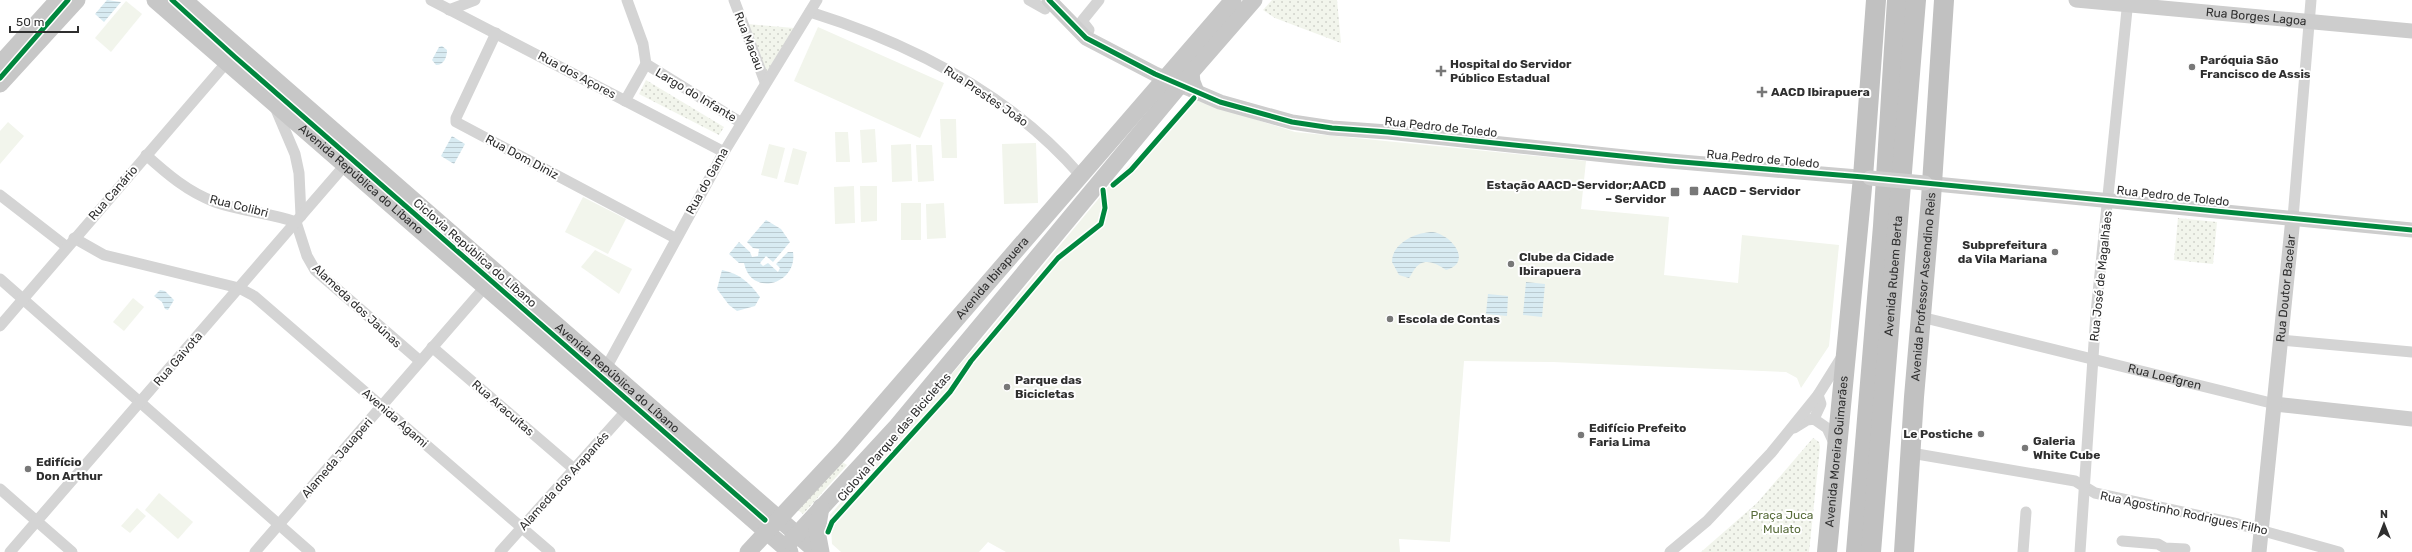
<svg xmlns="http://www.w3.org/2000/svg" width="2412" height="552" viewBox="0 0 2412 552" font-family="Rubik,sans-serif">
<style>
.grass{fill:url(#grass-dots)}
.garden{fill:#f2f5ec}
.water{fill:url(#water-rules)}
.lines{fill:none;stroke-linecap:round;stroke-linejoin:round}
.street{stroke:#d4d4d4;stroke-width:11}
.secondary{stroke:#cdcdcd;stroke-width:15}
.primary{stroke:#c7c7c7;stroke-width:17}
.highway{stroke:#c1c1c1;stroke-width:20}
.secondary-bridge{stroke:#cdcdcd;stroke-width:15}
.cycleway-casing{stroke:#fff;stroke-width:8}
.cycleway{stroke:#00873e;stroke-width:5}
.poi-dot{fill:#787878;stroke:#fff;stroke-width:1.5}
.labels{text-anchor:middle;stroke-width:4;stroke-linejoin:round;paint-order:stroke}
.street-label{font-size:12px;fill:#2f2f2f;stroke:#fff}
.poi-label{font-size:12px;font-weight:bold;fill:#2f2f2f;stroke:#fff;text-anchor:start}
.park-label{font-size:12px;fill:#586c3b;stroke:#fff}
</style>
<defs>
<pattern id="grass-dots" width="8" height="8" patternUnits="userSpaceOnUse"><rect width="8" height="8" fill="#f2f5ec"/><path d="M2 2h.1M6 6h.1" fill="none" stroke="#d0d2cb" stroke-width="1.8" stroke-linecap="round"/></pattern>
<pattern id="water-rules" width="6" height="5" patternUnits="userSpaceOnUse"><rect width="6" height="5" fill="#d8ebf2"/><path d="M0 2.5h6" fill="none" stroke="#bacad0"/></pattern>
</defs>
<rect width="100%" height="100%" fill="#fff"/>
<!-- grass -->
<g class="grass">
<polygon points="1272,0 1337,0 1341,43 1275,18 1263,10"/>
<polygon points="748,24 794,28 766,73"/>
<polygon points="646,80 724,127 719,135 639,94"/>
<polygon points="2178,218 2217,222 2213,264 2174,260"/>
<polygon points="1813,438 1819,442 1820,447 1809,552 1701,552 1757,503"/>
<polygon points="842,462 847,465 803,514 798,510"/>
</g>
<!-- garden -->
<g class="garden">
<polygon points="126,1 142,14 111,52 95,38"/>
<polygon points="818,27 944,83 920,138 794,81"/>
<polygon points="1192,99 1295,132 1586,161 1581,209 1669,217 1664,275 1738,283 1742,235 1839,245 1829,346 1801,388 1797,378 1786,372 1553,362 1464,361 1450,542 1399,539 1400,552 1006,552 988,542 979,552 841,552 832,544 830,515 984,337 1110,185"/>
<polygon points="940,119 956,119 957,158 942,158"/>
<polygon points="8,122 24,136 0,164 0,131"/>
<polygon points="875,129 877,162 862,163 860,130"/>
<polygon points="835,132 848,132 850,162 836,162"/>
<polygon points="1036,143 1038,203 1004,204 1002,144"/>
<polygon points="769,144 785,148 777,179 761,175"/>
<polygon points="911,144 912,181 892,182 891,145"/>
<polygon points="916,145 932,145 934,181 918,182"/>
<polygon points="793,148 807,152 798,185 784,182"/>
<polygon points="854,186 855,223 835,224 834,187"/>
<polygon points="860,186 877,186 877,221 861,222"/>
<polygon points="583,197 626,219 608,254 565,232"/>
<rect x="901" y="203" width="20" height="37"/>
<polygon points="944,203 946,238 927,239 926,204"/>
<polygon points="595,250 632,269 619,294 581,267"/>
<polygon points="133,298 144,307 124,331 113,322"/>
<polygon points="159,493 193,522 178,539 145,510"/>
<polygon points="137,508 146,516 130,533 121,526"/>
</g>
<!-- water -->
<g class="water">
<polygon points="107,0 121,2 104,22 95,14"/>
<path d="M442,46L447,50C447,57 444,65 436,65L432,60L439,47Z"/>
<polygon points="452,136 465,144 454,164 441,156"/>
<path d="M766,220L781,229L790,242L773,262L766,256L760,263L763,266L768,263L778,272L780,268L776,264L788,252H793C798,284 751,298 744,263H739L729,254L739,242L750,252L752,257L758,256L759,249L753,248L747,242Z"/>
<path d="M1433,232C1454,236 1472,263 1446,270C1436,263 1423,256 1414,270C1412,273 1411,275 1409,278L1399,275L1392,262C1392,243 1416,232 1433,232Z"/>
<path d="M722,270C740,274 749,282 760,297L755,306L737,311L729,305L717,289Z"/>
<polygon points="1526,282 1545,284 1542,317 1523,315"/>
<polygon points="160,290 165,291 174,300 168,310 165,309 162,302 154,296"/>
<polygon points="1488,294 1508,296 1507,316 1486,314"/>
</g>
<g class="lines">
<!-- street -->
<g class="street">
<polyline points="431,0 724,152"/>
<polyline points="627,0 643,44 646,64"/>
<polyline points="734,0 765,82"/>
<polyline points="1029,0 1045,9"/>
<polyline points="449,10 475,0"/>
<path d="M810,12C912,44 1009,93 1080,175"/>
<polyline points="1089,30 1082,21 1099,0"/>
<polyline points="496,33 456,118 456,122 675,238"/>
<polyline points="625,101 646,64 740,122"/>
<polyline points="275,107 295,154 299,173 301,216"/>
<path d="M146,155C167,174 188,192 215,202C241,211 270,213 296,222L307,256L315,270L420,361"/>
<polyline points="0,195 67,247"/>
<polyline points="2293,218 2311,0"/>
<polyline points="74,238 104,255 239,288 254,296 550,552"/>
<polyline points="0,279 310,552"/>
<path id="s1" d="M1921,317L2275,404"/>
<polyline points="0,326 227,62"/>
<polyline points="2281,340 2412,352"/>
<polyline points="432,347 574,469"/>
<polyline points="606,368 724,152 817,0"/>
<polyline points="1814,419 1821,404 1818,395"/>
<polyline points="1794,428 1807,420 1814,419 1827,428 1834,443"/>
<polyline points="1911,453 2075,481 2095,493 2238,524 2339,552"/>
<polyline points="0,489 72,552"/>
<polyline points="2122,541 2158,544 2165,548 2185,549"/>
<polyline points="10,552 345,165"/>
<polyline points="255,552 497,273"/>
<polyline points="500,552 627,410"/>
<polyline points="1670,552 1707,521 1771,453 1818,395 1843,355"/>
<polyline points="2023,552 2026,512"/>
<polyline points="2080,552 2096,313 2128,0"/>
</g>
<!-- secondary -->
<g class="secondary">
<polyline points="1049,0 1086,38 1155,74 1220,102 1292,122 1332,128 1388,132 1634,158 1870,178"/>
<path id="s2" d="M2076,0L2412,31"/>
<polyline points="1925,183 2412,230"/>
<polyline points="2275,404 2412,419"/>
<path id="s3" d="M2259,552L2293,218"/>
</g>
<!-- primary -->
<g class="primary">
<path id="s4" d="M155,0L790,552"/>
<path id="s5" d="M184,0L817,552"/>
<polyline points="0,64 58,0"/>
<polyline points="1191,73 1192,82 1196,92"/>
<polyline points="0,84 77,0"/>
<polyline points="790,542 897,426 1180,85 1254,0"/>
<path id="s6" d="M748,552L843,450L1233,0"/>
<polyline points="821,552 817,531 821,507"/>
</g>
<!-- highway -->
<g class="highway">
<path id="s7" d="M1827,552L1863,177L1876,0"/>
<polyline points="1856,552 1883,226 1897,0"/>
<path id="s8" d="M1871,552L1916,0"/>
<path id="s9" d="M1904,552L1914,397L1931,199L1944,0"/>
</g>
<!-- secondary-bridge -->
<polyline class="secondary-bridge" points="1870,178 1925,183"/>
<defs>
<g id="cycleway">
<polyline points="172,0 235,57 765,520"/>
<polyline points="1049,0 1086,38 1155,74 1220,102 1292,122 1332,128 1388,132 1670,161 1863,177 2412,230"/>
<polyline points="0,78 68,0"/>
<polyline points="1113,185 1131,170 1194,98"/>
<polyline points="828,532 832,522 950,392 971,361 1058,258 1101,224 1105,208 1103,190"/>
</g>
</defs>
<!-- cycleway casing -->
<use href="#cycleway" class="cycleway-casing"/>
<!-- cycleway -->
<use href="#cycleway" class="cycleway"/>
</g>
<!-- markers -->
<g class="poi-dot">
<circle cx="2192" cy="67" r="4"/>
<path d="M1439 65h4v4h4v4h-4v4h-4v-4h-4v-4h4z"/>
<path d="M1760 86h4v4h4v4h-4v4h-4v-4h-4v-4h4z"/>
<rect x="1689" y="186" width="10" height="10" rx="2"/>
<rect x="1670" y="187" width="10" height="10" rx="2"/>
<circle cx="2055" cy="252" r="4"/>
<circle cx="1511" cy="264" r="4"/>
<circle cx="1390" cy="319" r="4"/>
<circle cx="1007" cy="387" r="4"/>
<circle cx="1981" cy="434" r="4"/>
<circle cx="1581" cy="435" r="4"/>
<circle cx="2025" cy="448" r="4"/>
<circle cx="28" cy="469" r="4"/>
</g>
<g class="labels">
<!-- street labels -->
<g class="street-label">
<text dy="4" stroke="none"><textPath href="#s2" startOffset="181">Rua Borges Lagoa</textPath></text>
<text transform="translate(749 41) rotate(69)" y="4">Rua Macau</text>
<text transform="translate(577 75) rotate(28)" y="4">Rua dos Açores</text>
<text transform="translate(696 95) rotate(31)" y="4">Largo do Infante</text>
<text transform="translate(986 96) rotate(34)" y="4">Rua Prestes João</text>
<text transform="translate(1441 127) rotate(6)" y="4">Rua Pedro de Toledo</text>
<text transform="translate(522 157) rotate(28)" y="4">Rua Dom Diniz</text>
<text transform="translate(1763 159) rotate(5)" y="4">Rua Pedro de Toledo</text>
<text dy="4" stroke="none"><textPath href="#s4" startOffset="273">Avenida República do Líbano</textPath></text>
<text transform="translate(707 181) rotate(-61)" y="4">Rua do Gama</text>
<text transform="translate(113 193) rotate(-49)" y="4">Rua Canário</text>
<text transform="translate(2173 196) rotate(6)" y="4">Rua Pedro de Toledo</text>
<text transform="translate(239 206) rotate(14)" y="4">Rua Colibri</text>
<text transform="translate(475 253) rotate(41)" y="4">Ciclovia República do Líbano</text>
<text dy="4" stroke="none"><textPath href="#s8" startOffset="277">Avenida Rubem Berta</textPath></text>
<text transform="translate(2101 276) rotate(-84)" y="4">Rua José de Magalhães</text>
<text dy="4" stroke="none"><textPath href="#s6" startOffset="367">Avenida Ibirapuera</textPath></text>
<text dy="4" stroke="none"><textPath href="#s9" startOffset="266">Avenida Professor Ascendino Reis</textPath></text>
<text dy="4" stroke="none"><textPath href="#s3" startOffset="265">Rua Doutor Bacelar</textPath></text>
<text transform="translate(357 306) rotate(43)" y="4">Alameda dos Jaúnas</text>
<text transform="translate(178 359) rotate(-49)" y="4">Rua Gaivota</text>
<text dy="4" stroke="none"><textPath href="#s1" startOffset="251">Rua Loefgren</textPath></text>
<text dy="4" stroke="none"><textPath href="#s5" startOffset="575">Avenida República do Líbano</textPath></text>
<text transform="translate(503 408) rotate(41)" y="4">Rua Aracuítas</text>
<text transform="translate(395 418) rotate(41)" y="4">Avenida Agami</text>
<text transform="translate(894 437) rotate(-49)" y="4">Ciclovia Parque das Bicicletas</text>
<text dy="4" stroke="none"><textPath href="#s7" startOffset="101">Avenida Moreira Guimarães</textPath></text>
<text transform="translate(337 458) rotate(-49)" y="4">Alameda Jauaperi</text>
<text transform="translate(564 481) rotate(-48)" y="4">Alameda dos Arapanés</text>
<text transform="translate(2184 513) rotate(12)" y="4">Rua Agostinho Rodrigues Filho</text>
</g>
<!-- poi labels -->
<g class="poi-label">
<text x="2200" y="64">Paróquia São<tspan x="2200" dy="14">Francisco de Assis</tspan></text>
<text x="1450" y="68">Hospital do Servidor<tspan x="1450" dy="14">Público Estadual</tspan></text>
<text x="1771" y="96">AACD Ibirapuera</text>
<text x="1666" y="189" text-anchor="end">Estação AACD-Servidor;AACD<tspan x="1666" dy="14">– Servidor</tspan></text>
<text x="1703" y="195">AACD – Servidor</text>
<text x="2047" y="249" text-anchor="end">Subprefeitura<tspan x="2047" dy="14">da Vila Mariana</tspan></text>
<text x="1519" y="261">Clube da Cidade<tspan x="1519" dy="14">Ibirapuera</tspan></text>
<text x="1398" y="323">Escola de Contas</text>
<text x="1015" y="384">Parque das<tspan x="1015" dy="14">Bicicletas</tspan></text>
<text x="1589" y="432">Edifício Prefeito<tspan x="1589" dy="14">Faria Lima</tspan></text>
<text x="1973" y="438" text-anchor="end">Le Postiche</text>
<text x="2033" y="445">Galeria<tspan x="2033" dy="14">White Cube</tspan></text>
<text x="36" y="466">Edifício<tspan x="36" dy="14">Don Arthur</tspan></text>
</g>
<!-- park labels -->
<g class="park-label">
<text x="1782" y="519">Praça Juca<tspan x="1782" dy="14">Mulato</tspan></text>
</g>
</g>
<!-- north arrow -->
<g transform="translate(2384 524)" stroke="#ffffff" stroke-width="3" paint-order="stroke">
<path d="M0-3L7 15L0 10L-7 15Z" fill="#2f2f2f"/>
<text y="-6" font-size="11" font-weight="bold" text-anchor="middle" fill="#2f2f2f">N</text>
</g>
<!-- scale -->
<path d="M10 26v6h68v-6" fill="none" stroke="#2f2f2f" stroke-width="2"/>
<text x="16" y="26" font-size="12" fill="#2f2f2f" stroke="#ffffff" stroke-width="3" paint-order="stroke">50 m</text>
</svg>
